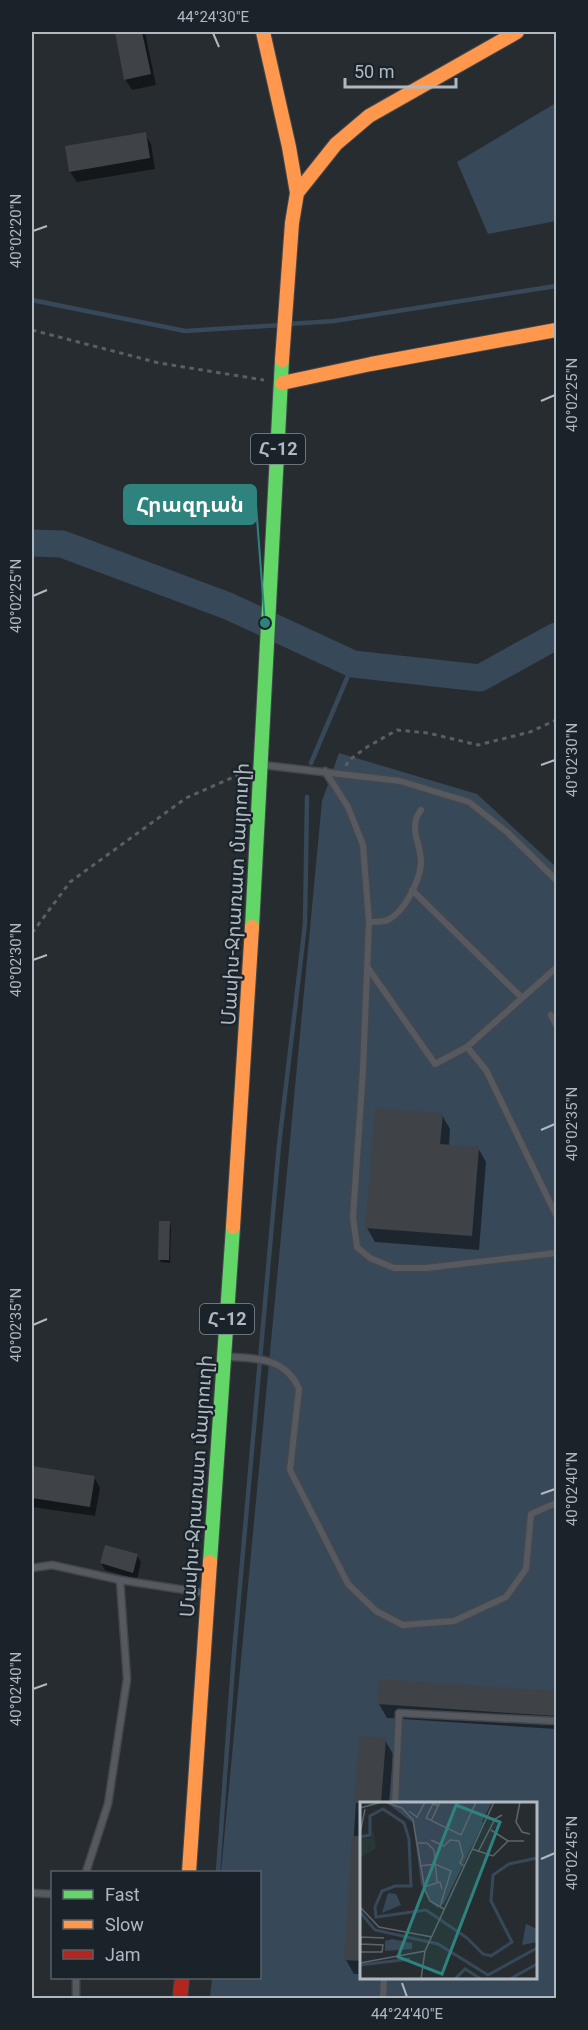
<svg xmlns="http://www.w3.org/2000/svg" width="588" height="2030" viewBox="0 0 588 2030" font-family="Roboto,'Noto Sans Armenian',sans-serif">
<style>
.water{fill:#374859;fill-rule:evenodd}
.shadow{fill:#0007}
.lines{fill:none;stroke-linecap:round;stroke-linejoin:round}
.stream{stroke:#374859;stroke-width:4.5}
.river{stroke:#374859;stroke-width:27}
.building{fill:#3f4347}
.lane-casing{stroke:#44484c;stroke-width:9}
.fast-casing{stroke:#44484c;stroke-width:16}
.slow-casing{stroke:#44484c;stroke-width:16}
.jam-casing{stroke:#44484c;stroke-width:16}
.path{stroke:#5a5f64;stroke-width:3;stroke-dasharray:4.5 4.5;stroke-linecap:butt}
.lane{stroke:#565a60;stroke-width:6}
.fast{stroke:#63d668;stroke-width:14}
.slow{stroke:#ff974d;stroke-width:14}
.jam{stroke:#b3261e;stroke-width:14}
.ticks{fill:none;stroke:#b0b9c2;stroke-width:2}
.labels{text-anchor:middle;stroke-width:4.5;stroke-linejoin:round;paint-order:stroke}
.shield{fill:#1b232a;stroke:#838c94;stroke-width:1.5}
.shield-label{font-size:18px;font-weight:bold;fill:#b0b9c2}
.street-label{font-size:20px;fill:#b0b9c2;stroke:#1b232a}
.inset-river{fill:none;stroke:#374859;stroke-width:3}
.inset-road{fill:none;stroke:#5e646b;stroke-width:1.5}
.view{fill:#2f837f;fill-opacity:0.15;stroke:#2f837f;stroke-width:3}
.inset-edge{fill:none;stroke:#b0b9c2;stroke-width:3}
.leader{fill:none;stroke:#2f837f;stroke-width:2}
.callout-dot{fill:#2f837f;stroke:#1b232a;stroke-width:2}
.callout{fill:#2f837f;stroke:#2f837f;stroke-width:2}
.callout-label{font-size:21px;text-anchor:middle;font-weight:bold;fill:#fff}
.neatline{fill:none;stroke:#b0b9c2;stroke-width:2}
.ticks-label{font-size:15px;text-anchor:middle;fill:#b0b9c2}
</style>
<rect width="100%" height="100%" fill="#272c31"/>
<!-- water -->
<g class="water">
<polygon points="556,103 556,221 488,234 457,162"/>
<path d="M339,753L477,794L556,867V1998H210L212,1978H260V1872H221L322,801ZM362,1804H536V1978H362Z"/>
</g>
<!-- shadow -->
<g class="shadow">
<polygon points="116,32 145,32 156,85 132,90 125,79"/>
<polygon points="145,134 151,144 155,169 77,182 70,172 66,147"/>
<polygon points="442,1115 450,1129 449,1146 478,1148 486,1162 479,1250 375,1242 367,1228"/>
<polygon points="169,1223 171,1226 170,1263 161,1262 160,1260"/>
<polygon points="32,1468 94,1477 100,1488 95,1516 32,1507"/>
<polygon points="137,1556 141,1562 137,1579 105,1570 101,1563"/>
<polygon points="380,1681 556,1692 556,1729 387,1718 379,1704"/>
<polygon points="360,1738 385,1740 393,1754 389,1804 362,1804 362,1974 354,1974 346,1960"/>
</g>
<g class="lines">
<!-- stream -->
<g class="stream">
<polyline points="32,300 185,331 281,325"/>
<polyline points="289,324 334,321 556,286"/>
<polyline points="311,763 353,664"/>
<polyline points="218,1872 234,1653 279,1145 305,924 307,797"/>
</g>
<!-- river -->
<polyline class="river" points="32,543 62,544 228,606 353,664 480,678 556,636"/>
</g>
<!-- building -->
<g class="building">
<polygon points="115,32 142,32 151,74 124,80"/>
<polygon points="146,132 150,158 69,172 65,146"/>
<polygon points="375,1108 443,1113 440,1144 479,1147 472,1236 365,1228"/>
<polygon points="159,1221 170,1221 169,1260 158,1260"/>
<polygon points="32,1466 95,1476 90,1507 32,1498"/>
<polygon points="105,1545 138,1554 133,1573 100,1563"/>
<polygon points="379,1679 556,1691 556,1716 377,1704"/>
<polygon points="359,1736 386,1738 381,1803 354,1803"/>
<polygon points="352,1836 362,1836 362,1961 344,1960"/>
</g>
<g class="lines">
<defs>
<g id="lane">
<polyline points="263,765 400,781 469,802 508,833 556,880"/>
<polyline points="325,771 348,807 363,845 369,922 363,1069 353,1217 357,1247 370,1258 394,1268 426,1268 556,1253"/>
<polyline points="412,890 522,998"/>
<path d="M369,922C375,922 383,922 388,920C405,911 419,882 421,864C422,845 407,828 421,810"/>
<polyline points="368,968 435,1064 467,1047 556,968"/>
<polyline points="551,1015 556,1025"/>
<polyline points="467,1047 486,1070 556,1215"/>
<path d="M228,1357C257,1358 286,1358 299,1389L290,1470L348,1584L376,1611L403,1625L454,1621L506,1597L526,1569L531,1514L556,1503"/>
<polyline points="32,1568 52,1565 120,1580 205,1593"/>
<polyline points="395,1804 399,1713 556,1721"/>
<polyline points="86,1872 108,1804 127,1679 120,1580"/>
<polyline points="32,1893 52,1894"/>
<polyline points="76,1978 76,1998"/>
<polyline points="383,1998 384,1978"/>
</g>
<g id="fast">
<polyline points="252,927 282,360"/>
<polyline points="210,1562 233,1227"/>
</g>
<g id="slow">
<polyline points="263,32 289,147 297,193"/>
<polyline points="282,360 292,223 297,193 336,144 369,116 517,32"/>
<polyline points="282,383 371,364 556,330"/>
<polyline points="233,1227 252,927"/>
<polyline points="189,1872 210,1562"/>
</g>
<polyline id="jam" points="180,1998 182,1978"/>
</defs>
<!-- lane casing -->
<use href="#lane" class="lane-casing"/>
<!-- fast casing -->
<use href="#fast" class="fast-casing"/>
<!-- slow casing -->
<use href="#slow" class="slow-casing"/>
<!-- jam casing -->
<use href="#jam" class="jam-casing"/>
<!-- path -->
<g class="path">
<polyline points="32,330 159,363 264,380"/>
<polyline points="346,766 348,761 367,747 397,730 428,733 478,745 530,732 556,720"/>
<polyline points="32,933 70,882 186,798 245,772"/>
</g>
<!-- lane -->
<use href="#lane" class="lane"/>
<!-- fast -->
<use href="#fast" class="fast"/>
<!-- slow -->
<use href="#slow" class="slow"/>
<!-- jam -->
<use href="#jam" class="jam"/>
</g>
<!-- ticks -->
<path class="ticks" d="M213,33L219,47M33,231L47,226M541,401L555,395M33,596L47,590M541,765L555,760M33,960L47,955M541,1130L555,1124M33,1325L47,1319M541,1494L555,1489M33,1689L47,1684M541,1859L555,1853M402,1983L407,1997"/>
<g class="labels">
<!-- shield labels -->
<g class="shield">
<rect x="251" y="434" width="54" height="30" rx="4.5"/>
<rect x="200" y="1304" width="54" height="30" rx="4.5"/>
</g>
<g class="shield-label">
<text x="278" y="455">Հ-12</text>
<text x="227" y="1325">Հ-12</text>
</g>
<!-- street labels -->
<g class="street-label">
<text transform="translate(235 894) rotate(-87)" y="7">Մասիս-Ջրառատ մայրուղի</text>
<text transform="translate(196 1486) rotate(-86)" y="7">Մասիս-Ջրառատ մայրուղի</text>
</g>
</g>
<!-- overview -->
<g transform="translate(360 1802)">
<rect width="177" height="177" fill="#272c31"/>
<path d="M13,27L16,46L0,56V37L11,36Z" fill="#273837"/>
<path d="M26,0H132L78,106L69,99L61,82L53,21ZM28,91L36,92L41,103L22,111ZM166,122L177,127V140L162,143ZM32,137L52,141V147L25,149V139Z" fill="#374859"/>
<path class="inset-river" d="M0,35L10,33V14L23,7L44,21L49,37L51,84H35L22,89L15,105L16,115L66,108L107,136L123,152L131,154L152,140L131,99L133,73L149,62L177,56M82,102L122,20M0,110L15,128L78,142L128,173L177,146M0,163L50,157M95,177L105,167L121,177M150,177L177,162"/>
<path class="inset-road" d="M25,0L42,6L53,18L65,88L70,99L84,107M160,0L156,20L162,30L170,32M79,4L73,2L66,16L101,33L116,0M0,6L22,0M49,9L57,15L65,0M71,19L80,0M86,26L98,0M131,28L148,39H164M0,32L5,7M71,38L84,44L90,38L99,39L103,54L100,61L104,64M58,41H67L74,48L77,80M112,47L133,54L148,39M118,50L135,17L142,13M60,64L75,62L91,69L80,105M64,85L80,80L82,87M0,105L19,125L72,135M1,142L23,143L22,150H1L0,147L1,135L24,136M0,161L65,149M61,177L65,149L134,0"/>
<path class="view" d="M96,3L140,20L82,172L38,155Z"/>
<rect width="177" height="177" class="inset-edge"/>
</g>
<!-- callouts -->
<path class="leader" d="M265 623L256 505"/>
<circle class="callout-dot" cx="265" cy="623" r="6"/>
<rect class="callout" x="124" y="485" width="132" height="39" rx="6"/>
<g class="callout-label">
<text x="190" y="512">Հրազդան</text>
</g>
<!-- border -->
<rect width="588" height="2030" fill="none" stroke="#1b232a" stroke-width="66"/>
<!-- legend -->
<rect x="51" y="1871" width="210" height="108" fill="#1b232a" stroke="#575f67" stroke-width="1.5"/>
<rect x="63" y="1890" width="30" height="9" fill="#63d668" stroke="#575f67" stroke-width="1.5"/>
<text x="105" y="1901" font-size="18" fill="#b0b9c2">Fast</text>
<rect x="63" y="1920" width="30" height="9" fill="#ff974d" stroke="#575f67" stroke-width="1.5"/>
<text x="105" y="1931" font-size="18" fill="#b0b9c2">Slow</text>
<rect x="63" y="1950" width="30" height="9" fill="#b3261e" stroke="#575f67" stroke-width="1.5"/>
<text x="105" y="1961" font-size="18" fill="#b0b9c2">Jam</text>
<!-- scale -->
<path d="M345 78v9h111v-9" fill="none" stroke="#b0b9c2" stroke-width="3"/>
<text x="354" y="78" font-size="18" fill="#b0b9c2" stroke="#1b232a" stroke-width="4.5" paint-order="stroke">50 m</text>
<rect x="33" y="33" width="522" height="1964" class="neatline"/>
<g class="ticks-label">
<text x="213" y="22">44°24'30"E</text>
<text transform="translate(16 231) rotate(-90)" y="5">40°02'20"N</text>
<text transform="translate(572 395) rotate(-90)" y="5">40°02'25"N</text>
<text transform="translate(16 596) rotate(-90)" y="5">40°02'25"N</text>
<text transform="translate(572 760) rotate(-90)" y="5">40°02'30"N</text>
<text transform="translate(16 960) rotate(-90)" y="5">40°02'30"N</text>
<text transform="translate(572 1124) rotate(-90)" y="5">40°02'35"N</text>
<text transform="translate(16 1325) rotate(-90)" y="5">40°02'35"N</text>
<text transform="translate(572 1489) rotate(-90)" y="5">40°02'40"N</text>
<text transform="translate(16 1689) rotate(-90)" y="5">40°02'40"N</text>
<text transform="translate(572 1853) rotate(-90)" y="5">40°02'45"N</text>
<text x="407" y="2019">44°24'40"E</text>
</g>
</svg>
